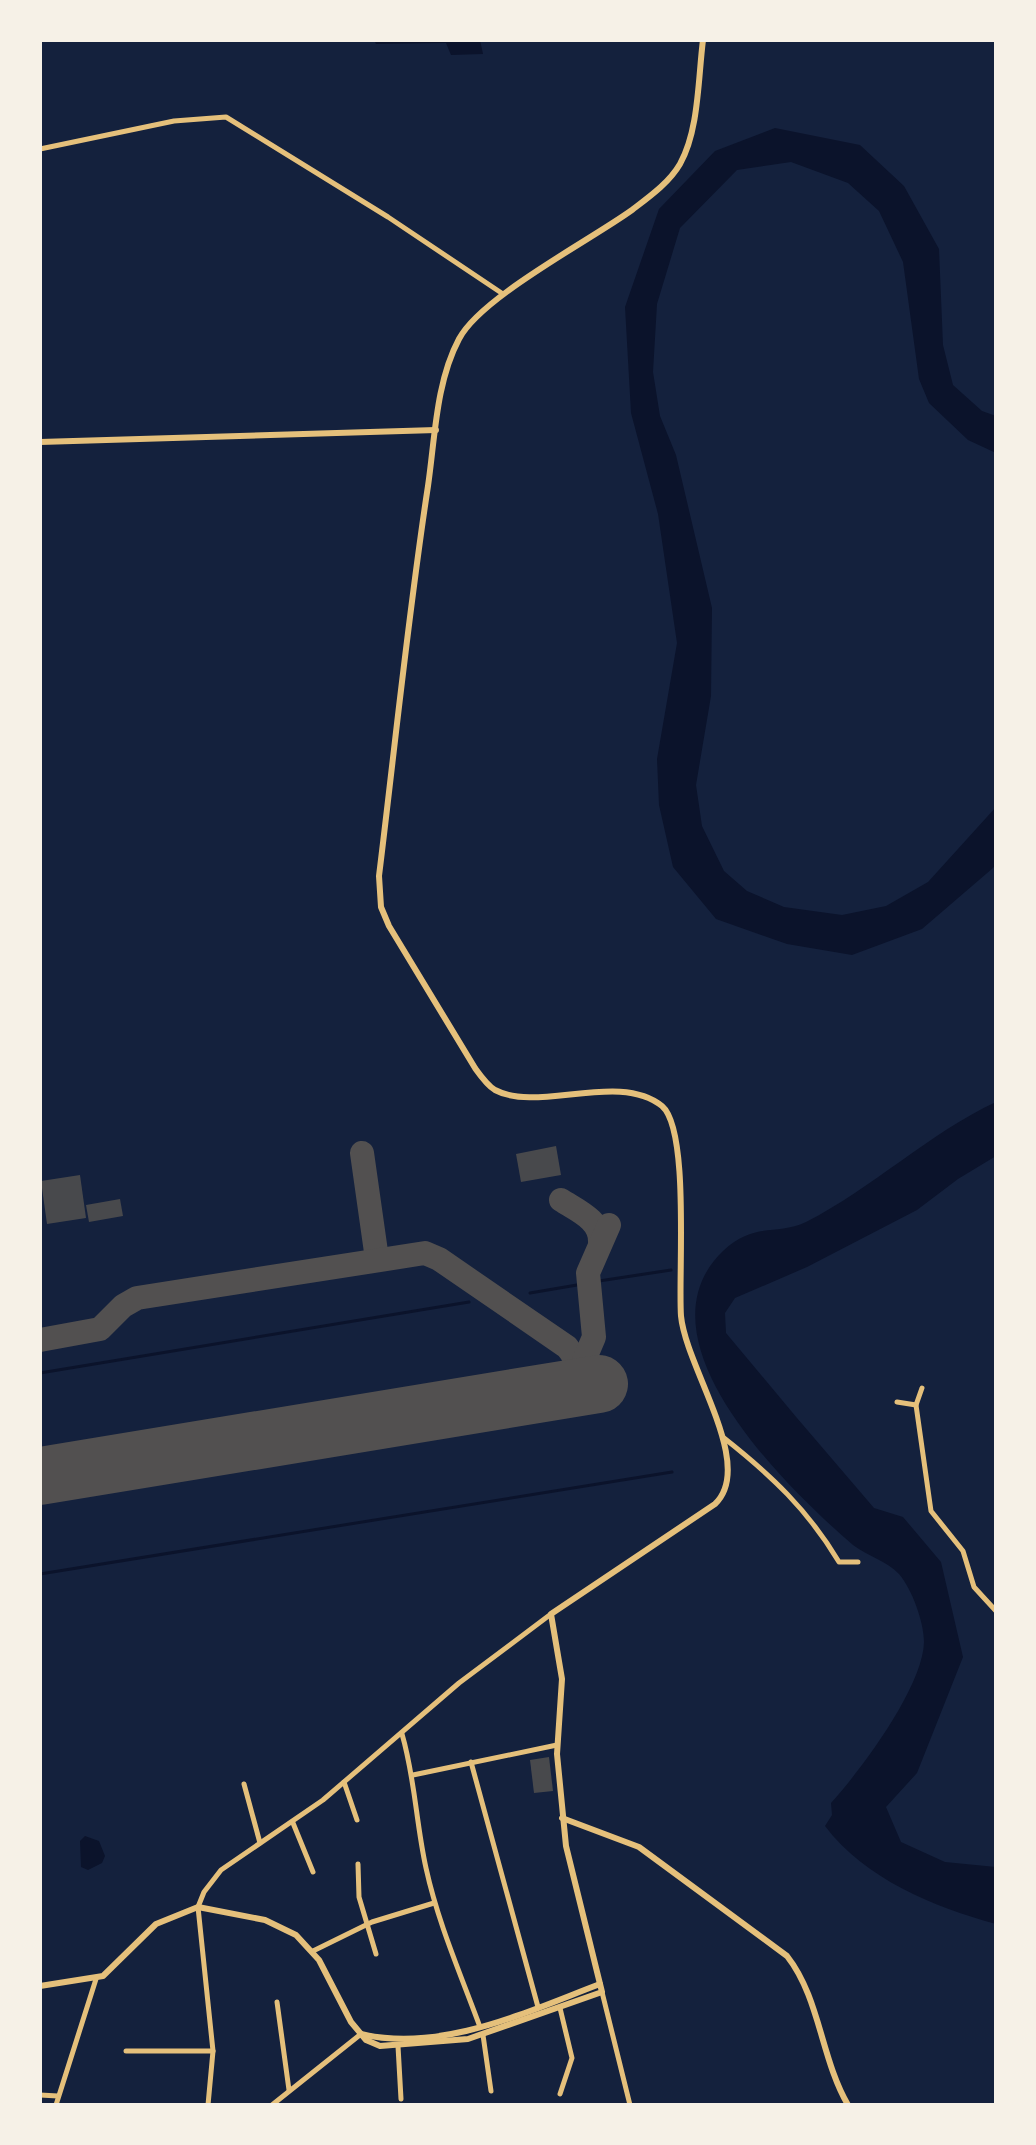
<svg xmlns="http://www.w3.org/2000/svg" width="1036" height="2145" viewBox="0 0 1036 2145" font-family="'DejaVu Sans',sans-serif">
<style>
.water{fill:#0b132b}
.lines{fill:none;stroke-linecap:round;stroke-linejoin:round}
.stream{stroke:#0b132b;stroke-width:3}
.taxiway{stroke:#525050;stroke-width:24}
.runway{stroke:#525050;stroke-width:58}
.building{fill:#48494c}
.minor{stroke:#e5c07b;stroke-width:5}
.tertiary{stroke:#e5c07b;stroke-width:6}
</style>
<rect width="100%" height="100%" fill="#14213d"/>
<!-- water -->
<g class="water">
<polygon points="374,40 480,40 483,54 451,55 446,43 376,44"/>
<polygon points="775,128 860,145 904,186 939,249 943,345 953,385 982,411 996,416 996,453 968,440 929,403 919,379 903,262 879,211 848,183 791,162 737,170 680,228 657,304 653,372 660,416 676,455 712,608 711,696 696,785 702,826 724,871 747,891 784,907 842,915 886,906 928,882 996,807 996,864 993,868 922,929 852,955 787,944 716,919 673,867 659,805 657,759 677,643 658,514 631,413 625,307 659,209 715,151"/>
<path d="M996,1102V1156L958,1179L917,1210L807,1267L735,1298L725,1313L726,1333L797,1418L874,1508L903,1517L941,1562L963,1657L917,1773L886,1807L901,1842L945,1862L996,1867V1924C934,1907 865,1879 825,1826L832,1815L831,1803C861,1770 923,1687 924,1642C924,1622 912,1589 899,1574C887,1561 867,1556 853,1545C788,1489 632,1339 723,1251C755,1221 777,1236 806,1222C873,1188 929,1133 996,1102Z"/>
<polygon points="85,1836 99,1841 105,1856 102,1863 88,1870 81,1867 80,1841"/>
</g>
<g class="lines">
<!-- stream -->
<g class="stream">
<polyline points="599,1281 671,1270"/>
<polyline points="530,1293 577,1285"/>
<polyline points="40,1373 469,1302"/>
<polyline points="40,1574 672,1472"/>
</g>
<!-- taxiway -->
<g class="taxiway">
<polyline points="362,1153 377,1259"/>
<path d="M561,1200C578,1211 601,1220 600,1242"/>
<path d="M40,1340L100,1329L123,1306L137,1298L425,1253L439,1259L567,1347C582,1365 581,1381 559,1391"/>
<polyline points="577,1377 594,1337 588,1273 609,1225"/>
</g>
<!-- runway -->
<polyline class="runway" points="40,1476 599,1384"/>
</g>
<!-- building -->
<g class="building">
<polygon points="556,1146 561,1175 521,1182 516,1154"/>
<polygon points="80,1175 86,1218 47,1224 41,1181"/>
<polygon points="120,1199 123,1216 89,1222 86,1205"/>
<polygon points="549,1757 553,1791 534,1793 530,1760"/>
</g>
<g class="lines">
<!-- minor -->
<g class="minor">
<polyline points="40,149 174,121 226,117 388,217 503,294"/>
<polyline points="922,1388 916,1405 931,1511 963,1551 974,1587 996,1611"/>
<polyline points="897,1402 916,1405"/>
<path d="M724,1438C771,1475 808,1510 839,1562H858"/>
<path d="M402,1734C415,1778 416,1823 426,1868C438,1923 461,1975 480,2027"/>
<polyline points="471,1762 538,2007"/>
<polyline points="413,1775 557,1745"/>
<polyline points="344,1782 357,1820"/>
<polyline points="244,1784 260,1843"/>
<polyline points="293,1823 313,1872"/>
<polyline points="358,1864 359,1897 376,1954"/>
<polyline points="313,1951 372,1922 434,1903"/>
<polyline points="602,1992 630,2105"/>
<polyline points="277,2002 289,2090"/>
<polyline points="483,2035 491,2091"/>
<polyline points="398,2046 401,2099"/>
<polyline points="126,2051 213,2051"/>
<polyline points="560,2094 572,2058 560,2008"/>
<polyline points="40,2095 58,2096"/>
<polyline points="56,2105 96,1979"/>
<polyline points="208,2105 213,2051 198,1907 204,1892 221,1870 323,1800 459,1683 551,1614"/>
<polyline points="272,2105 361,2034"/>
</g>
<!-- tertiary -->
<g class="tertiary">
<polyline points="40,442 436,430"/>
<path d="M562,1818L639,1847L787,1956C820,1998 821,2059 848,2105"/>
<path d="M40,1986L103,1976L156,1924L198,1907L265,1920L296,1935L319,1960L351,2022L366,2040L380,2046L468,2039L602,1992L566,1846L557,1754L562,1679L551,1614L715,1504C756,1465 686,1368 681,1316C678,1277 690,1130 662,1106C619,1071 538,1113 495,1090C487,1085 480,1075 475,1068L389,926L381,907L379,876C395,746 408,616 428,486C435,438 436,382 459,339C481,297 589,241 632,210C649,197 669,183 680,164C699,130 698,79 703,40"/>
<path d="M361,2034C441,2053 526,2012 600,1984"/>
</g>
</g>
<!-- border -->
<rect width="1036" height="2145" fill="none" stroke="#f6f1e7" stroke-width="84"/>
</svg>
